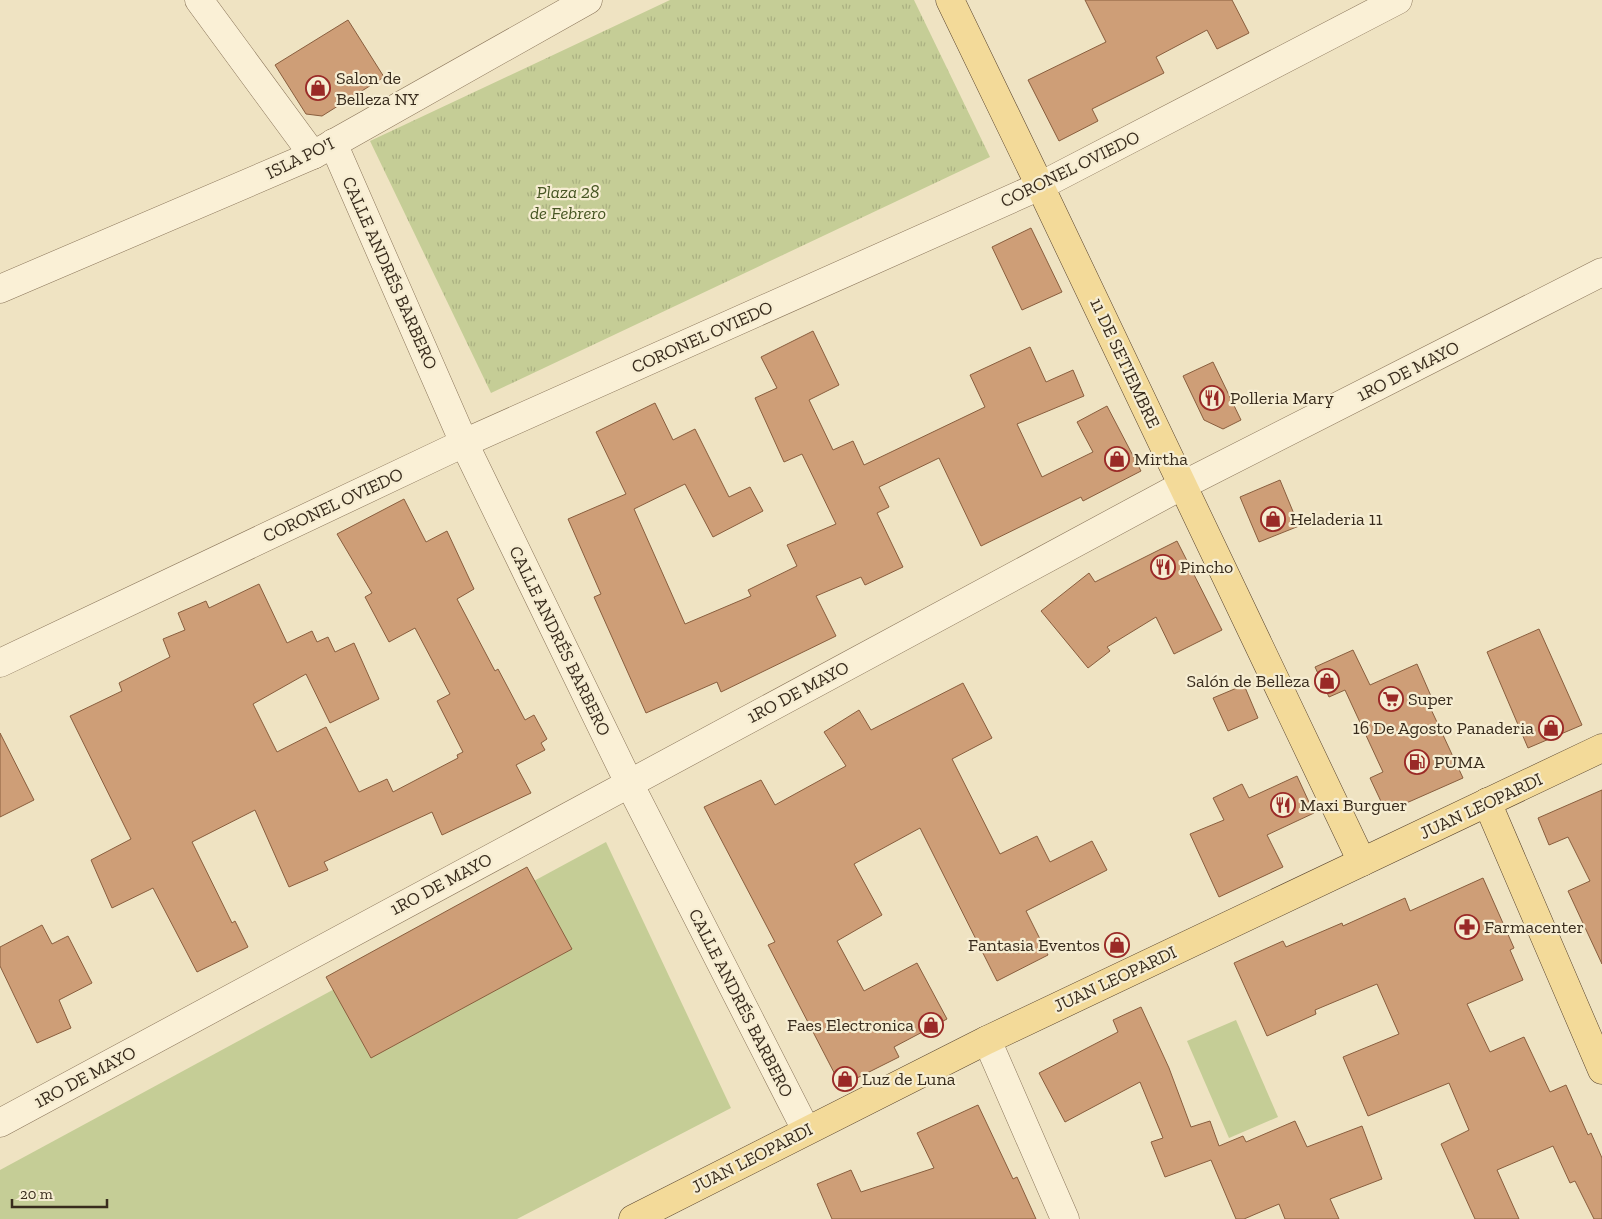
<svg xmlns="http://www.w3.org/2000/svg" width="1602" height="1219" viewBox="0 0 1602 1219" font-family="'Zilla Slab',serif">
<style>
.grass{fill:#c5cd96}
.park{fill:url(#park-tufts)}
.building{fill:#ce9e77;stroke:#895e3e}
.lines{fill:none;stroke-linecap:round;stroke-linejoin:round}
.minor-casing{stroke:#897459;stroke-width:29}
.major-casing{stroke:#57422d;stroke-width:29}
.minor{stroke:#faf0d6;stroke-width:28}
.major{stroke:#f3da99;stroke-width:28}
.labels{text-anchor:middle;stroke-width:4.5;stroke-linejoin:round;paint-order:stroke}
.poi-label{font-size:18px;fill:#392c1d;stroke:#f6edd2;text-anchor:start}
.street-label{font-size:18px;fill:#392c1d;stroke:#f6edd2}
.park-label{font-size:18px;font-style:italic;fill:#475623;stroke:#f6edd2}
</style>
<defs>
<pattern id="park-tufts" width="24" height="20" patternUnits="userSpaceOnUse" patternTransform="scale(1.25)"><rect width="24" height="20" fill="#c5cd96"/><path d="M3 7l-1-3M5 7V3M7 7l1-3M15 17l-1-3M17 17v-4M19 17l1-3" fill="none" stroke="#aab081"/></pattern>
</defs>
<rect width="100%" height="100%" fill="#efe3c2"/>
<!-- grass -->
<g class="grass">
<polygon points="606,842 731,1108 517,1219 0,1219 0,1170"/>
<polygon points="1236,1020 1278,1117 1229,1138 1187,1041"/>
</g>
<!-- park -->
<polygon class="park" points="670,0 914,0 990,157 491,393 370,141"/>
<!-- building -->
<g class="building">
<polygon points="1085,0 1232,0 1249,33 1217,49 1207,30 1156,57 1164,73 1092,109 1098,121 1059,141 1028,80 1106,42"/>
<polygon points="348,20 384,77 322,116 306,114 275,65"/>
<polygon points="1031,228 1062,292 1022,310 992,247"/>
<polygon points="813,331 839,385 809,400 833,450 853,441 864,465 985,407 970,375 1030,347 1046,382 1073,370 1084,396 1017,424 1042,477 1093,452 1077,422 1107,406 1141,471 1083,501 1081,497 981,546 939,458 879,487 889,507 877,513 903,567 865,585 861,577 816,596 836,636 721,692 717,682 646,713 594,597 601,594 568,519 626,494 596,432 655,403 673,440 695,429 729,497 750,487 763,511 713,537 685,484 634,509 685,624 751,596 748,590 797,566 787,545 836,524 802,454 784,462 755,398 777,388 761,357"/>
<polygon points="1213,362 1241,420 1223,429 1204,420 1183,376"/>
<polygon points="1280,480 1299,526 1259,542 1240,497"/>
<polygon points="404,499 426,542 447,531 474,589 457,599 495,671 498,669 525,720 534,715 547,739 541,743 545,750 516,765 531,793 442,835 432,812 324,862 328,870 289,887 255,810 192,842 232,923 235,921 248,947 197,972 153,888 112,908 91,860 131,839 70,716 122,691 119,683 170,657 163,639 185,630 178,613 206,601 209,608 259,584 287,643 312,631 317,642 328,637 335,652 354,643 379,699 330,723 306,674 253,704 277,752 326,727 359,792 387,779 393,792 458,758 457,755 463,752 437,701 450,694 415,628 389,642 365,597 372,593 337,534"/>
<polygon points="1177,541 1222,630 1174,654 1156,617 1107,647 1110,651 1088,668 1041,611 1089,573 1095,582"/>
<polygon points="1539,629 1582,725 1528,748 1487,652"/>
<polygon points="1353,650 1370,685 1417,664 1434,703 1429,705 1463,778 1386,812 1370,778 1383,772 1345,690 1329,697 1315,667"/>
<polygon points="963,683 992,738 952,759 1000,854 1037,836 1050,862 1092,841 1107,870 1026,911 1048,955 997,981 920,828 854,864 882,915 837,941 864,991 917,963 947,1019 894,1047 899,1057 841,1086 768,945 775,942 704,807 761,780 775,805 846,766 824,732 859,710 871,730"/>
<polygon points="1244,685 1258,718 1228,731 1213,698"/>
<polygon points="0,733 34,800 0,817"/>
<polygon points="1297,776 1314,813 1267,835 1283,867 1219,897 1190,834 1224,820 1213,798 1242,784 1249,798"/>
<polygon points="1602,790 1602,964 1568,891 1590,881 1568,837 1549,845 1538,818"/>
<polygon points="527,867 572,949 371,1058 326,977"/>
<polygon points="1483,878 1514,948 1510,950 1523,980 1467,1004 1490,1052 1524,1037 1550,1092 1566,1085 1588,1135 1591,1133 1602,1158 1602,1219 1594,1219 1575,1181 1570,1183 1553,1146 1497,1170 1519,1219 1475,1219 1441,1144 1469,1130 1449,1083 1368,1116 1343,1057 1399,1034 1377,984 1315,1010 1316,1014 1267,1036 1234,963 1283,941 1286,947 1342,923 1343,926 1405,898 1410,911"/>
<polygon points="42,925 52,944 68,936 92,983 59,1000 71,1028 37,1043 0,966 0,947"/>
<polygon points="1141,1007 1169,1068 1191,1127 1210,1121 1219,1146 1243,1136 1246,1142 1295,1121 1307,1147 1362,1126 1382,1179 1330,1199 1339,1219 1285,1219 1279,1204 1244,1219 1236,1219 1211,1160 1165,1177 1151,1142 1163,1138 1140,1082 1065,1122 1039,1073 1118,1032 1113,1020"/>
<polygon points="978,1105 1013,1179 1017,1177 1036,1219 832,1219 817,1184 851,1170 861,1192 934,1168 917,1133"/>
</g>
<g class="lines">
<defs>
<g id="minor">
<polyline points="199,0 313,155"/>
<polyline points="333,143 464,443 629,783 806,1130"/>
<polyline points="0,289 313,155 588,0"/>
<polyline points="0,663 464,443 1040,186 1398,0"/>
<polyline points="987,1040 1065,1219"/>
<polyline points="0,1123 1183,485 1602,272"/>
</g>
<g id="major">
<polyline points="950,0 1040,186 1362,862"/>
<polyline points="1487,802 1602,1070"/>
<polyline points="633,1219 987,1040 1602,748"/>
</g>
</defs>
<!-- minor casing -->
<use href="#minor" class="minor-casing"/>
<!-- major casing -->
<use href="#major" class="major-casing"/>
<!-- minor -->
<use href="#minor" class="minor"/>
<!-- major -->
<use href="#major" class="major"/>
</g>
<!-- icons -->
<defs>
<symbol id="shop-ring" viewBox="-11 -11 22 22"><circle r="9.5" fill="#f6edd2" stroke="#9a2a27" stroke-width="1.5"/><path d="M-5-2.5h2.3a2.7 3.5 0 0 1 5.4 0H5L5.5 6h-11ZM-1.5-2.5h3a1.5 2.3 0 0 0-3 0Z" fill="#9a2a27"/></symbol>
<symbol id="restaurant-ring" viewBox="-11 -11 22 22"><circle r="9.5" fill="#f6edd2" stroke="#9a2a27" stroke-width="1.5"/><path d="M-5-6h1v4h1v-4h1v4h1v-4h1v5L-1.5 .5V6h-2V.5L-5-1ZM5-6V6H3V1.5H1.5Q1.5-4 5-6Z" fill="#9a2a27"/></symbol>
<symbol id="supermarket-ring" viewBox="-11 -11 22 22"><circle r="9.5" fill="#f6edd2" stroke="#9a2a27" stroke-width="1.5"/><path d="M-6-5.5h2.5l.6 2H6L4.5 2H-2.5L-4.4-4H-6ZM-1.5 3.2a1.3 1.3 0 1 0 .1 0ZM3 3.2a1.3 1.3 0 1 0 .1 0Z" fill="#9a2a27"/></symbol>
<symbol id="fuel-ring" viewBox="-11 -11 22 22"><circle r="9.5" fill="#f6edd2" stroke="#9a2a27" stroke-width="1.5"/><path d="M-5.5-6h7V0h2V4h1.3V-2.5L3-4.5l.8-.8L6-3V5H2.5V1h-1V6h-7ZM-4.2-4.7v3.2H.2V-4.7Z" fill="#9a2a27"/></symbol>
<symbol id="pharmacy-ring" viewBox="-11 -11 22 22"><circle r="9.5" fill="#f6edd2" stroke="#9a2a27" stroke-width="1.5"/><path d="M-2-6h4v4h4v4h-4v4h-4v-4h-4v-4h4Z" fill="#9a2a27"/></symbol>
</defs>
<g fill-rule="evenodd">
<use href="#shop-ring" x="304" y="74" width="28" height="28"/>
<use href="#restaurant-ring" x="1198" y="384" width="28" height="28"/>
<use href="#shop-ring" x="1103" y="445" width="28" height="28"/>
<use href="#shop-ring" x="1259" y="505" width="28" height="28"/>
<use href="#restaurant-ring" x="1149" y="553" width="28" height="28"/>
<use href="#shop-ring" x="1313" y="667" width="28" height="28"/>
<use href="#supermarket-ring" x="1377" y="685" width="28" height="28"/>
<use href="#shop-ring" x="1537" y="714" width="28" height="28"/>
<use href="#fuel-ring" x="1403" y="748" width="28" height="28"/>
<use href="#restaurant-ring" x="1269" y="791" width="28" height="28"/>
<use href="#pharmacy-ring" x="1453" y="913" width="28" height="28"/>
<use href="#shop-ring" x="1103" y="931" width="28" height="28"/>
<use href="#shop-ring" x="917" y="1011" width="28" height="28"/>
<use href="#shop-ring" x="831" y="1065" width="28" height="28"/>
</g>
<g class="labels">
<!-- poi labels -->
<g class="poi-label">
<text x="336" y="84">Salon de<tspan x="336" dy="21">Belleza NY</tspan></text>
<text x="1230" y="404">Polleria Mary</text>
<text x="1134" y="465">Mirtha</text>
<text x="1290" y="525">Heladeria 11</text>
<text x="1180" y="573">Pincho</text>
<text x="1310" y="687" text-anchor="end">Salón de Belleza</text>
<text x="1408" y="705">Super</text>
<text x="1534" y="734" text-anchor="end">16 De Agosto Panaderia</text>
<text x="1434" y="768">PUMA</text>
<text x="1300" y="811">Maxi Burguer</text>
<text x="1484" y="933">Farmacenter</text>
<text x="1100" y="951" text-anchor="end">Fantasia Eventos</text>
<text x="914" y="1031" text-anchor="end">Faes Electronica</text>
<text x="862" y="1085">Luz de Luna</text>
</g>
<!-- street labels -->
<g class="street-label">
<text transform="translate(300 158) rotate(-26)" y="6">ISLA PO'I</text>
<text transform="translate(1070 169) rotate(-26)" y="6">CORONEL OVIEDO</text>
<text transform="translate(390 273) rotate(66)" y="6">CALLE ANDRÉS BARBERO</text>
<text transform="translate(702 337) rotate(-24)" y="6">CORONEL OVIEDO</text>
<text transform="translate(1125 363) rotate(65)" y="6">11 DE SETIEMBRE</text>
<text transform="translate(1408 371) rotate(-27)" y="6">1RO DE MAYO</text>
<text transform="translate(333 505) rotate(-25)" y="6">CORONEL OVIEDO</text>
<text transform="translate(560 641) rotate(64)" y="6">CALLE ANDRÉS BARBERO</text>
<text transform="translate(798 692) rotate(-28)" y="6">1RO DE MAYO</text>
<text transform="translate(1481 806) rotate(-25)" y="6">JUAN LEOPARDI</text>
<text transform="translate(441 884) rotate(-28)" y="6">1RO DE MAYO</text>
<text transform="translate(1115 979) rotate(-25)" y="6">JUAN LEOPARDI</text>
<text transform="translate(741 1003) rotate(63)" y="6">CALLE ANDRÉS BARBERO</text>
<text transform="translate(85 1077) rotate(-28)" y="6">1RO DE MAYO</text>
<text transform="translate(752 1158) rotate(-27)" y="6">JUAN LEOPARDI</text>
</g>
<!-- park labels -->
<g class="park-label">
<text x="568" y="198">Plaza 28<tspan x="568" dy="21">de Febrero</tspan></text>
</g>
</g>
<!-- scale -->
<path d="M12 1199v8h95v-8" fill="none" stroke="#392c1d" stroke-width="2.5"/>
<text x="20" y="1199" font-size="15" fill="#392c1d" stroke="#f6edd2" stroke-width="4" paint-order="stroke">20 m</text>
</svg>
